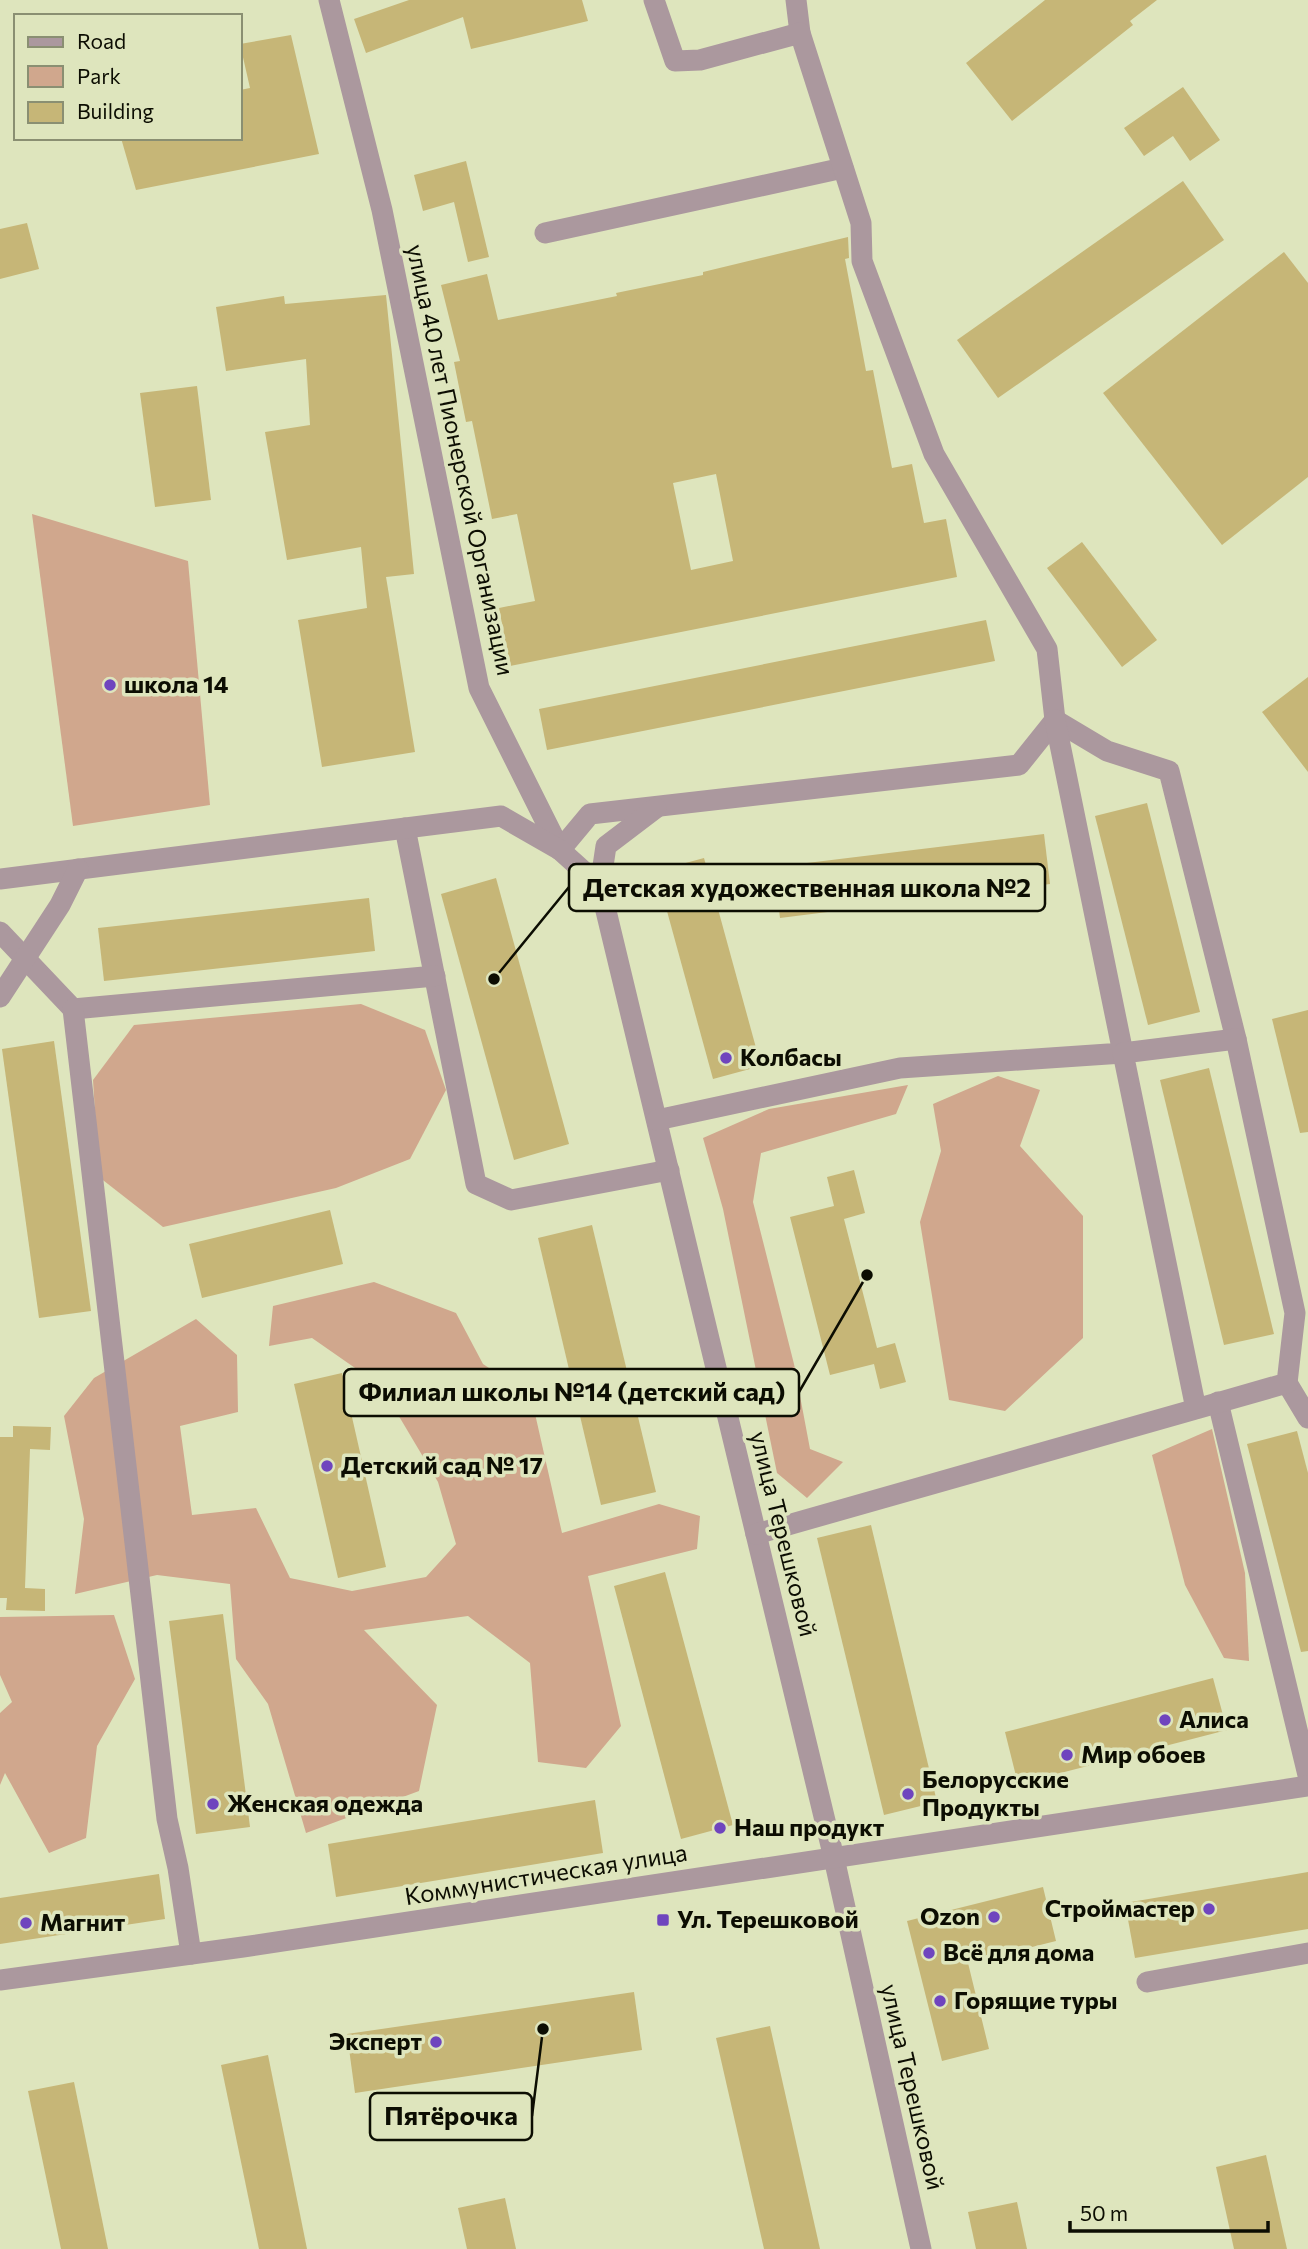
<svg xmlns="http://www.w3.org/2000/svg" width="1308" height="2249" viewBox="0 0 1308 2249" font-family="Commissioner,sans-serif">
<style>
.green{fill:#d0a78d}
.building{fill:#c6b677;fill-rule:evenodd}
.lines{fill:none;stroke-linecap:round;stroke-linejoin:round}
.minor{stroke:#ab989e;stroke-width:21}
.poi-dot{fill:#6f45be;stroke:#dee5bd;stroke-width:2.5}
.labels{text-anchor:middle;stroke-width:7;stroke-linejoin:round;paint-order:stroke}
.street-label{font-size:24px;fill:#0c0d02;stroke:#dee5bd}
.poi-label{font-size:24px;font-weight:bold;fill:#0c0d02;stroke:#dee5bd;text-anchor:start}
.leader{fill:none;stroke:#0c0d02;stroke-width:2.5}
.callout-dot{fill:#0c0d02;stroke:#dee5bd;stroke-width:2.5}
.callout{fill:#dee5bd;stroke:#0c0d02;stroke-width:2.5}
.callout-label{font-size:26px;text-anchor:middle;font-weight:bold;fill:#0c0d02}
</style>
<rect width="100%" height="100%" fill="#dee5bd"/>
<!-- green -->
<g class="green">
<polygon points="32,514 188,561 210,805 73,826"/>
<polygon points="361,1004 425,1030 446,1090 410,1159 336,1188 163,1227 99,1177 93,1080 134,1025"/>
<polygon points="998,1076 1040,1090 1020,1146 1083,1216 1083,1338 1005,1411 949,1400 920,1222 941,1151 933,1104"/>
<polygon points="908,1085 896,1114 761,1153 753,1202 794,1364 810,1449 843,1462 807,1498 777,1473 723,1209 703,1138 769,1109"/>
<polygon points="374,1282 456,1313 483,1364 531,1396 562,1533 659,1504 700,1516 697,1549 588,1576 621,1726 586,1768 538,1762 530,1663 468,1616 364,1630 437,1705 419,1791 306,1833 268,1704 236,1659 230,1584 157,1575 75,1594 84,1519 64,1416 94,1378 196,1319 237,1355 238,1412 180,1426 192,1515 256,1508 290,1578 352,1591 426,1577 456,1544 438,1482 400,1418 368,1377 312,1338 269,1346 273,1306"/>
<polygon points="1212,1429 1245,1573 1249,1661 1224,1658 1185,1585 1152,1455"/>
<polygon points="114,1615 135,1679 97,1746 86,1838 49,1853 5,1773 0,1785 0,1713 12,1702 0,1675 0,1617"/>
</g>
<!-- building -->
<g class="building">
<polygon points="409,0 582,0 588,21 471,49 463,17 366,53 354,19"/>
<polygon points="1045,0 1157,0 1130,21 1133,25 1012,121 966,63"/>
<polygon points="291,35 319,154 136,190 121,138 240,138 240,90 250,88 240,44"/>
<polygon points="1183,87 1220,140 1190,161 1173,136 1144,156 1124,128"/>
<polygon points="466,161 489,257 468,262 454,202 423,211 414,175"/>
<polygon points="1183,181 1224,240 998,398 957,340"/>
<polygon points="27,223 39,269 0,279 0,229"/>
<path d="M848,237L849,258L845,259L866,371L873,370L892,468L912,464L924,523L946,519L957,577L510,666L499,608L535,601L517,514L492,519L472,421L466,422L454,362L460,361L441,285L487,274L498,320L617,296L616,293L703,275V272ZM716,474L733,561L691,570L673,483Z"/>
<polygon points="1284,252 1308,283 1308,477 1222,545 1103,393"/>
<polygon points="386,295 414,574 386,577 415,752 322,767 298,620 367,608 361,547 287,560 265,432 310,425 306,359 226,371 216,307 284,296 285,304"/>
<polygon points="197,386 211,500 155,507 140,393"/>
<polygon points="1082,542 1157,640 1122,667 1047,568"/>
<polygon points="986,620 995,661 547,750 539,709"/>
<polygon points="1308,677 1308,772 1262,712"/>
<polygon points="1147,803 1200,1012 1148,1025 1095,816"/>
<polygon points="1044,834 1050,884 780,918 774,867"/>
<polygon points="704,858 761,1066 713,1079 656,871"/>
<polygon points="496,878 569,1144 514,1160 441,894"/>
<polygon points="369,898 375,951 104,981 98,928"/>
<polygon points="1308,1010 1308,1132 1300,1133 1272,1019"/>
<polygon points="54,1041 91,1311 39,1318 2,1049"/>
<polygon points="1209,1068 1274,1334 1224,1345 1160,1080"/>
<polygon points="854,1170 865,1213 844,1219 877,1348 895,1343 906,1382 880,1389 874,1364 830,1375 790,1217 834,1206 827,1177"/>
<polygon points="330,1210 343,1264 202,1298 189,1244"/>
<polygon points="592,1225 656,1492 601,1505 538,1238"/>
<polygon points="342,1373 386,1567 338,1578 294,1384"/>
<polygon points="13,1426 51,1427 50,1450 30,1449 25,1588 45,1589 45,1611 6,1610 7,1598 0,1598 0,1437 13,1437"/>
<polygon points="1297,1431 1308,1473 1308,1651 1301,1652 1247,1444"/>
<polygon points="871,1525 937,1802 884,1815 817,1538"/>
<polygon points="665,1572 733,1825 681,1839 614,1586"/>
<polygon points="223,1614 250,1827 196,1834 169,1621"/>
<polygon points="1213,1678 1227,1730 1018,1784 1005,1732"/>
<polygon points="595,1800 603,1853 336,1897 328,1844"/>
<polygon points="1308,1872 1308,1929 1135,1958 1125,1903"/>
<polygon points="159,1874 165,1919 0,1944 0,1898"/>
<polygon points="1043,1887 1056,1941 968,1963 989,2049 942,2061 907,1921"/>
<polygon points="634,1992 642,2050 355,2093 347,2034"/>
<polygon points="770,2026 820,2249 764,2249 716,2038"/>
<polygon points="268,2055 307,2249 259,2249 221,2065"/>
<polygon points="74,2082 108,2249 61,2249 28,2091"/>
<polygon points="1266,2155 1287,2249 1234,2249 1216,2167"/>
<polygon points="505,2198 516,2249 467,2249 458,2208"/>
<polygon points="1017,2202 1027,2249 976,2249 968,2212"/>
</g>
<g class="lines">
<!-- minor -->
<g class="minor">
<polyline points="329,0 382,210 479,688 560,850"/>
<polyline points="796,0 800,33"/>
<polyline points="545,233 843,168"/>
<polyline points="1055,720 1107,751 1169,771 1236,1039"/>
<polyline points="405,828 476,1184 511,1200 669,1170"/>
<polyline points="560,850 590,814 1019,765 1055,720 1047,649 934,454 862,261 861,223 800,33 700,60 675,61 654,0"/>
<polyline points="0,879 501,816 560,850 600,886 834,1858 921,2249"/>
<polyline points="600,886 606,846 656,808"/>
<polyline points="0,932 73,1009 435,976"/>
<polyline points="0,997 60,905 78,869"/>
<polyline points="73,1009 167,1819 178,1868 191,1954"/>
<polyline points="657,1120 900,1068 1123,1053 1055,720"/>
<polyline points="1287,1383 1308,1418"/>
<polyline points="1218,1402 1308,1775"/>
<polyline points="756,1534 1196,1409 1123,1053 1236,1039 1295,1313 1287,1383 1196,1409"/>
<polyline points="0,1980 243,1947 1308,1786"/>
<polyline points="1147,1982 1308,1953"/>
</g>
</g>
<!-- markers -->
<g class="poi-dot">
<circle cx="110" cy="685" r="7"/>
<circle cx="726" cy="1058" r="7"/>
<circle cx="327" cy="1466" r="7"/>
<circle cx="1165" cy="1720" r="7"/>
<circle cx="1067" cy="1755" r="7"/>
<circle cx="908" cy="1794" r="7"/>
<circle cx="213" cy="1804" r="7"/>
<circle cx="720" cy="1828" r="7"/>
<circle cx="1209" cy="1909" r="7"/>
<circle cx="994" cy="1917" r="7"/>
<rect x="656" y="1913" width="14" height="14" rx="3.5"/>
<circle cx="26" cy="1923" r="7"/>
<circle cx="929" cy="1953" r="7"/>
<circle cx="940" cy="2001" r="7"/>
<circle cx="436" cy="2042" r="7"/>
</g>
<g class="labels">
<!-- street labels -->
<g class="street-label">
<text transform="translate(460 460) rotate(78)" y="8">улица 40 лет Пионерской Организации</text>
<text transform="translate(783 1534) rotate(76)" y="8">улица Терешковой</text>
<text transform="translate(546 1875) rotate(-9)" y="8">Коммунистическая улица</text>
<text transform="translate(912 2087) rotate(77)" y="8">улица Терешковой</text>
</g>
<!-- poi labels -->
<g class="poi-label">
<text x="124" y="693">школа 14</text>
<text x="740" y="1066">Колбасы</text>
<text x="341" y="1474">Детский сад № 17</text>
<text x="1179" y="1728">Алиса</text>
<text x="1081" y="1763">Мир обоев</text>
<text x="922" y="1788">Белорусские<tspan x="922" dy="28">Продукты</tspan></text>
<text x="227" y="1812">Женская одежда</text>
<text x="734" y="1836">Наш продукт</text>
<text x="1195" y="1917" text-anchor="end">Строймастер</text>
<text x="980" y="1925" text-anchor="end">Ozon</text>
<text x="677" y="1928">Ул. Терешковой</text>
<text x="40" y="1931">Магнит</text>
<text x="943" y="1961">Всё для дома</text>
<text x="954" y="2009">Горящие туры</text>
<text x="422" y="2050" text-anchor="end">Эксперт</text>
</g>
</g>
<!-- callouts -->
<path class="leader" d="M494 979L569 887M867 1275L799 1392M543 2029L532 2116"/>
<g class="callout-dot">
<circle cx="494" cy="979" r="7"/>
<circle cx="867" cy="1275" r="7"/>
<circle cx="543" cy="2029" r="7"/>
</g>
<g class="callout">
<rect x="569" y="864" width="476" height="47" rx="7"/>
<rect x="344" y="1369" width="455" height="47" rx="7"/>
<rect x="370" y="2093" width="162" height="47" rx="7"/>
</g>
<g class="callout-label">
<text x="807" y="897">Детская художественная школа №2</text>
<text x="572" y="1401">Филиал школы №14 (детский сад)</text>
<text x="451" y="2125">Пятёрочка</text>
</g>
<!-- legend -->
<rect x="14" y="14" width="228" height="126" fill="#dee5bd" stroke="#8a8f72" stroke-width="2"/>
<rect x="28" y="37" width="35" height="10" fill="#ab989e" stroke="#8a8f72" stroke-width="2"/>
<text x="77" y="49" font-size="21" fill="#0c0d02">Road</text>
<rect x="28" y="66" width="35" height="21" fill="#d0a78d" stroke="#8a8f72" stroke-width="2"/>
<text x="77" y="84" font-size="21" fill="#0c0d02">Park</text>
<rect x="28" y="102" width="35" height="21" fill="#c6b677" stroke="#8a8f72" stroke-width="2"/>
<text x="77" y="119" font-size="21" fill="#0c0d02">Building</text>
<!-- scale -->
<path d="M1070 2221v10h198v-10" fill="none" stroke="#0c0d02" stroke-width="3.5"/>
<text x="1080" y="2221" font-size="21" fill="#0c0d02" stroke="#dee5bd" stroke-width="5" paint-order="stroke">50 m</text>
</svg>
